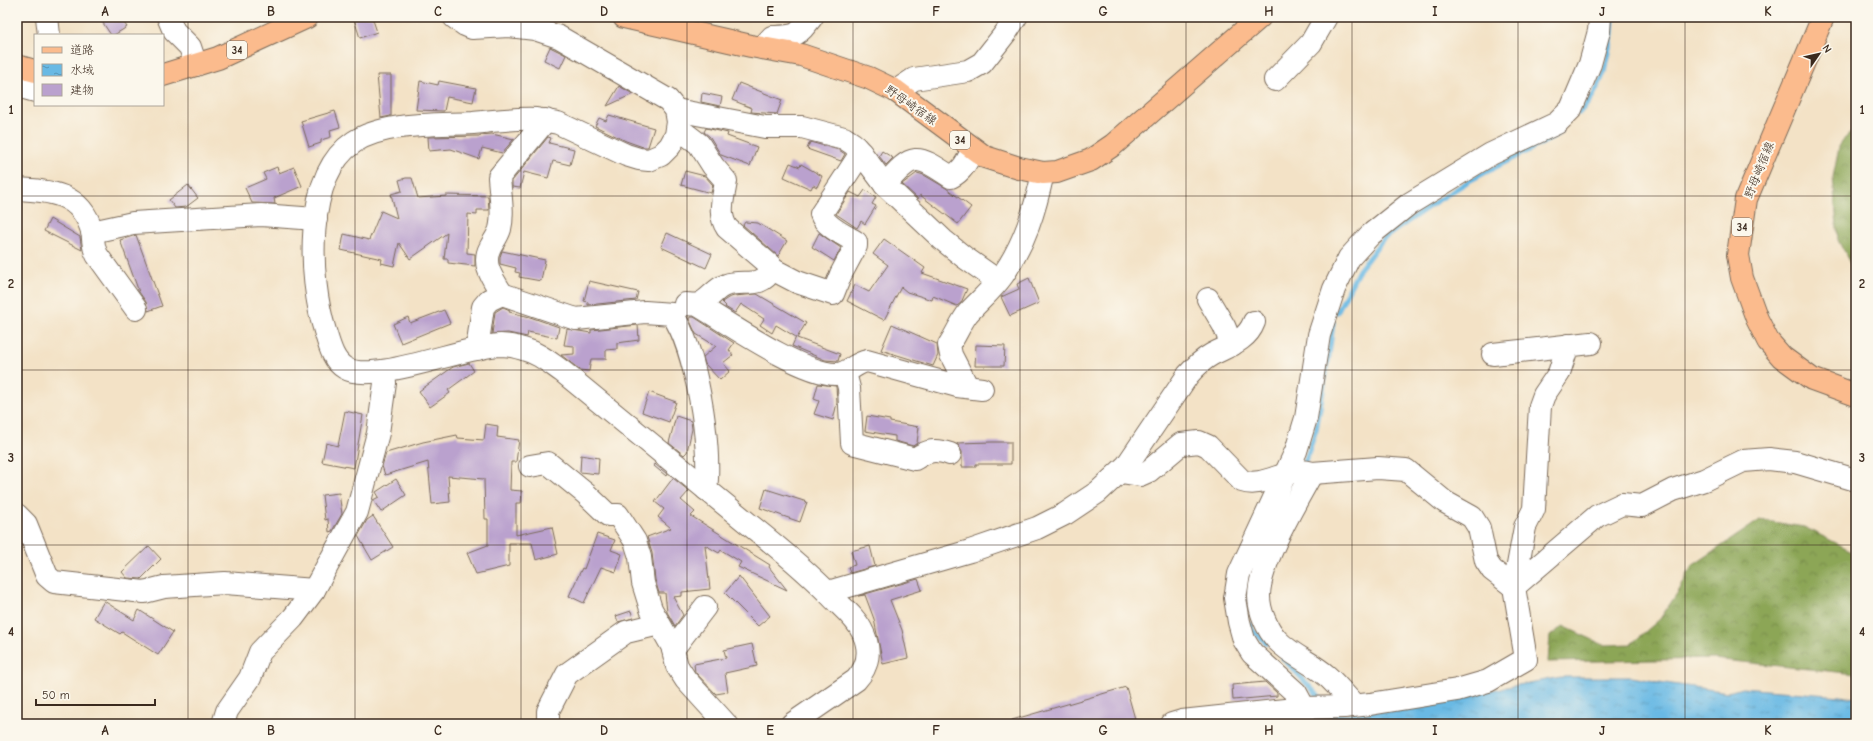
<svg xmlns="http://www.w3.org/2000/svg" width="1873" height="741" viewBox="0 0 1873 741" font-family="'Comic Neue','Klee One',sans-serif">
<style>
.forest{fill:url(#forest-crowns);stroke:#64683a}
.water{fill:url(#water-ripples);stroke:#527281}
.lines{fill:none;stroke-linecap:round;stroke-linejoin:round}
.stream{stroke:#69b9e4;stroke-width:5}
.building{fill:#baa1ce}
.minor-casing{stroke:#7b6a59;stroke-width:24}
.major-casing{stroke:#7b6a59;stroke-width:24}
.minor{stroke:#fff;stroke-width:22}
.major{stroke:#fbbb8d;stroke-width:22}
.grid{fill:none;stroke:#3b2a1e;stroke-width:1;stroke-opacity:0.55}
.labels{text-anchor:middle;stroke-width:4;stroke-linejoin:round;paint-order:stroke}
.shield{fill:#fbf7ec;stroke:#75685c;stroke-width:1}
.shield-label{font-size:11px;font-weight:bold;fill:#3b2a1e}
.street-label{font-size:12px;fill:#3b2a1e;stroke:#fbf7ec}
.neatline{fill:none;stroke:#3b2a1e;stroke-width:1.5}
.grid-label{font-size:13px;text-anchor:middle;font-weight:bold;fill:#3b2a1e}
</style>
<defs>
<pattern id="forest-crowns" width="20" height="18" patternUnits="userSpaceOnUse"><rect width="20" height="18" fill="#8ca657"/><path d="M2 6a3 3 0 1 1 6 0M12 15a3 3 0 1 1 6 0" fill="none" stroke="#748747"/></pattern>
<pattern id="water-ripples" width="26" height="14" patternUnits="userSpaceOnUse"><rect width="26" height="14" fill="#69b9e4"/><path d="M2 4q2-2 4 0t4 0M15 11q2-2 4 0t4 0" fill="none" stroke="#5897b8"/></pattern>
</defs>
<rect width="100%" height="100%" fill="#fbf7ec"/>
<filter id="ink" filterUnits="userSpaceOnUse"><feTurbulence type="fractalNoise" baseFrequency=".025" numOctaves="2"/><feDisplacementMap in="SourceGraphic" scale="8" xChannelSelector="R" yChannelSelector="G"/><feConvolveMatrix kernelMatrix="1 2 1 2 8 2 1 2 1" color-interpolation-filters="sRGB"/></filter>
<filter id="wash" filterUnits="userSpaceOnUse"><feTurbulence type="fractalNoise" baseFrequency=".012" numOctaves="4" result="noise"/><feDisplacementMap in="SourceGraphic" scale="16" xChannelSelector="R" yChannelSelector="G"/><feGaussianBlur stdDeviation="0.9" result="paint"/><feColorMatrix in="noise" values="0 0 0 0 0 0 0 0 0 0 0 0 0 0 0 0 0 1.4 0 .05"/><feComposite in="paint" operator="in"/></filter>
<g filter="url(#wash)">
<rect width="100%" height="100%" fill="#f3e2c6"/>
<!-- forest -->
<g class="forest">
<polygon points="1856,128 1856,275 1838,240 1833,177 1840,143"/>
<polygon points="1760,520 1804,527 1856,553 1856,674 1713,659 1548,662 1550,636 1563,626 1604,645 1631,644 1660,619 1680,589 1692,566"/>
</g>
<!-- water -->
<polygon class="water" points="1561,677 1632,677 1665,683 1728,692 1742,688 1841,696 1856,698 1856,724 1244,724 1357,712 1497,689"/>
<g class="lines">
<!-- stream -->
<g class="stream">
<path d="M1579,113C1604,89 1612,51 1613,17"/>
<polyline points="1337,312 1359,270 1383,239 1434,203 1469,181 1556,136 1560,132"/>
<polyline points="1304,465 1316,430 1328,363 1333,323"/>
<polyline points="1246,601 1251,584"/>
<polyline points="1251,624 1252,630 1267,643"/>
<polyline points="1283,658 1323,701"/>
</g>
</g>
<g id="blocks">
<!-- building -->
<g class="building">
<polygon points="99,17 120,17 127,27 114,35 111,35"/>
<polygon points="362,17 372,17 377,32 360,38 354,19"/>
<polygon points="550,47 566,55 560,68 544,60"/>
<polygon points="377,75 391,75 391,116 381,118"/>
<polygon points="420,81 438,85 439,81 476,88 473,102 447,97 444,111 416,110"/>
<polygon points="739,83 782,100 777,114 751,112 752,108 732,100"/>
<polygon points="619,86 633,94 607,106"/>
<polygon points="702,93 722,97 720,106 701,102"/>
<polygon points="335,111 340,127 330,130 331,137 321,140 321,143 309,147 301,121"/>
<polygon points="609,115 654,128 648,147 643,147 626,141 595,126 599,118 606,121"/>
<polygon points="706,128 728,133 727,136 757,147 750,166 721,155 710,137 704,132"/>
<polygon points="492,134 514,139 502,153 482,148 479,159 451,149 429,151 428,137 480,136 480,135"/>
<polygon points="548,137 551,138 549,143 574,149 570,165 553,161 548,178 524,172 520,188 512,187 512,181"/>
<polygon points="810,142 839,150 845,154 841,161 807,149"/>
<polygon points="882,151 893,158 886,165 879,156"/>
<polygon points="790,163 800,167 801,164 822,176 817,187 813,185 811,189 784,177"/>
<polygon points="277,167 279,173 294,167 302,186 274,198 275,204 252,203 245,188 266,179 263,173"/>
<polygon points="685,171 705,176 713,185 711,193 681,185"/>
<polygon points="917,173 924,175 946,188 971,207 958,224 920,195 918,199 902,184"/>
<polygon points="406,178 412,178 418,198 446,196 446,195 488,196 489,210 477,210 477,215 468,214 467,253 475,254 475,266 448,263 448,259 444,259 447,233 410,259 399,243 394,266 381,263 382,259 341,250 344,234 369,240 381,211 397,218 391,194 402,191 399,180"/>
<polygon points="188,185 198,198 186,207 175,208 169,200"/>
<polygon points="865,190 876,197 872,204 876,206 865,224 861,221 857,228 836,214 850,192 860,197"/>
<polygon points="50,219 80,237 82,250 44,231"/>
<polygon points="745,222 758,223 787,241 778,256 743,225"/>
<polygon points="667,233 712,254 706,268 661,247"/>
<polygon points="819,233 841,248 834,261 812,247"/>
<polygon points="136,235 162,306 148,311 146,302 139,292 120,240"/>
<polygon points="884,239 925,268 922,273 967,289 961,303 957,306 933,296 932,300 907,292 901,287 884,320 847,301 855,285 869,292 888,265 873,254"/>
<polygon points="502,251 545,260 541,281 519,277 520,273 515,272 516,268 500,264 500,257"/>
<polygon points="1029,278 1039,303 1010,316 1001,297 1019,289 1017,284"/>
<polygon points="589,281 638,292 636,300 588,305 588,302 584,301"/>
<polygon points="757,294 806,323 797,338 840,354 838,361 825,360 792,346 796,337 776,325 772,333 760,325 764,319 741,304 735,313 725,307 726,306 722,302 728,298 734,296"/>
<polygon points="503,307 510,310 509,312 530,317 559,327 557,338 528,332 527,337 508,333 492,334 495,312"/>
<polygon points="444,310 450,323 401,343 393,324 408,317 410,323"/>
<polygon points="690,317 694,317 734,343 729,350 733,355 723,363 730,371 720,380 705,364 703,357 716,346 696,334 689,319"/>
<polygon points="892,324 937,344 938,355 933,366 881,350"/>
<polygon points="638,325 639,340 617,343 617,349 606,350 606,359 591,359 589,371 580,370 561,355 574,354 574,346 564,345 567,329 591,333 591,330"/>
<polygon points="976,345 1005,346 1004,366 975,366"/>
<polygon points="469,363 474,371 448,390 450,393 430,407 419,391 453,367"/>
<polygon points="818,384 836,386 837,403 833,420 814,414 819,401 814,399"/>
<polygon points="649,392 676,402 669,422 642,412"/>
<polygon points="345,411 363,415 354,468 322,462 326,443 338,446"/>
<polygon points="676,416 691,421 692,429 687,452 684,455 669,443"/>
<polygon points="867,416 890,420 890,422 919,427 917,443 913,446 895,441 895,436 865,431"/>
<polygon points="486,424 498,426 497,437 519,440 516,462 511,462 510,490 522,491 521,503 516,503 516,535 552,527 558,554 536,560 532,543 509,543 509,566 476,574 467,553 488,545 488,519 485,519 484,479 448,476 450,502 432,504 428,462 385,475 382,466 386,453 423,442 457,435 458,438 484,440"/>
<polygon points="992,442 1011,442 1011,464 976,464 976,467 962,467 962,452 957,443"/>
<polygon points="581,455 599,458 598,474 580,472"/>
<polygon points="655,464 667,474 666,476 654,466"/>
<polygon points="673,478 689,491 681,500 695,512 691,516 770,565 769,567 787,590 738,567 741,562 721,550 719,553 705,545 710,589 682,592 682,596 673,597 683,615 675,626 667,612 665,593 659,593 655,580 652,553 647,537 671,528 658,517 664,509 655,502"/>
<polygon points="396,479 406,495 381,512 373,500 379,497 376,492"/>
<polygon points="766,489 807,502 800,522 760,508"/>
<polygon points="339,493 342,514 332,531 329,532 328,519 325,520 322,495"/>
<polygon points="373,516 393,547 372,560 358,536 367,520"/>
<polygon points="597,534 615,540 611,550 622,554 616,572 601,567 584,603 569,596 582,568 584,569"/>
<polygon points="149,546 161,559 141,579 127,578 122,572"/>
<polygon points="870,546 875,566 850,573 848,567 855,565 851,551"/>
<polygon points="739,576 770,616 758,626 725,593"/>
<polygon points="918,579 922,590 890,600 902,630 908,658 883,664 874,619 865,595 858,596"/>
<polygon points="104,601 134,620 139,610 173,632 158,655 122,632 120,634 94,618"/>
<polygon points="631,611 633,618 618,622 616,616"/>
<polygon points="752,644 757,666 725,673 728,692 716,694 695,672 694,664 726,658 724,650"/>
<polygon points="1265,682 1277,693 1277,696 1233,700 1232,685"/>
<polygon points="1126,687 1135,719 1118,724 1012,724 1012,720"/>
</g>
</g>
</g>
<g filter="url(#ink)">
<use href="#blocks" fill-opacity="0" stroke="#7b6a59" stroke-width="1"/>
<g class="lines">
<defs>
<g id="minor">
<polyline points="47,17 49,35"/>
<polyline points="168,17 174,31 190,47 196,65"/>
<path d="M454,17L465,25L472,28L509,26L535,29L559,37L668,100L676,110L678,122L676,135L670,146L661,155L649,160L639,159L626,155L558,123L536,119C516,118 494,121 473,123C437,125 384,122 354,142C303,176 309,280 325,331C329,344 333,361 345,368C373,385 464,346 501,345C508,345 516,347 523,349C539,353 550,363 563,372C625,423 688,474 750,525C779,548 808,572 834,599C844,609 857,619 863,633C871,650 869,666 856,680L792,724"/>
<path d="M762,48L772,37C797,36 796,37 812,17"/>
<polyline points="1275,80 1311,43 1326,17"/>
<polyline points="17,86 35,91"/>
<polyline points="896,91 914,79 968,71 982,63 1007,31 1016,17"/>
<polyline points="676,110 765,127 802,127 844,138 853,144 861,153 885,185 943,240 964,257 998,281"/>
<path d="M678,128L699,144L713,166L726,181C724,197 717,213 727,228L770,265L772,269C761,290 743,279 726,285C715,288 709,301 698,304C694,305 689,304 685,304"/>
<path d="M885,185C913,152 916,154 951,177C963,171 967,161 973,149"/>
<path d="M17,189C51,191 81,193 92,231C94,241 92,245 97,255L136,309"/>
<polyline points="92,232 133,223 261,215 316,219"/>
<path d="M772,269L797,282L833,294L841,274L856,246V242C845,235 825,227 821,214L861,153"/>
<path d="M502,294L576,319L645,312L672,314C696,348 712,447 706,489"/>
<polyline points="1208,299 1224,326 1232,345"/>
<path d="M698,305C729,324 802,374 836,374C848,374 855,363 867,361L957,386L982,389"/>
<path d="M477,349L483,307L489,300L502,294C494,280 481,265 490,248C493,242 498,236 500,229C504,213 500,194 499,177L546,120"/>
<polyline points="1493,354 1591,343"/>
<path d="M845,373L849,388L852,443L915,459C928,450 935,449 950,454"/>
<path d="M967,386L951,355L949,345C956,335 961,322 968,313C980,300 993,289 1003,275C1025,243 1035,210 1043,173"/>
<polyline points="530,466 548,463 586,494 608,515 618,515 635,541 640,557 643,583 651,609 672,646 677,666 686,680 726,724"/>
<path d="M1121,472L1140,475L1149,471L1181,444L1199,442L1208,446L1242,481C1265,489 1289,465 1312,473L1378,468L1406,470L1445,502L1472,517L1479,528L1486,561L1492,570L1514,587L1525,527L1534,509L1540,406L1544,395L1559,373L1568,345"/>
<path d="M1312,473C1296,502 1259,564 1259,596C1259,611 1267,629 1277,640C1291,655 1311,662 1327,676C1336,684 1345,695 1354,705"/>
<polyline points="17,515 26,524 47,576 54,582 144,592 164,587 225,583 314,590"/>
<path d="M828,592L970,551L1037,528L1065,514L1098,492L1127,465L1188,375C1195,367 1202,360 1211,355C1228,346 1247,341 1254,322"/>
<polyline points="673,649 705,607"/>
<polyline points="1304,708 1296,693 1252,653 1244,640 1239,622 1235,598 1239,574 1296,451 1306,418 1319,335 1334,289 1349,258 1370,235 1409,204 1491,154 1557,123 1571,109 1590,64 1599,31 1600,17"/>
<polyline points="223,724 227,711 250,678 260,652 293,618 314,590 357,512 378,433 385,383 384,371"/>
<polyline points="548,724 548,711 567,674 626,632 659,624"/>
<polyline points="1172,724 1182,721 1304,708 1344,707 1370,704 1457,690 1488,681 1526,659 1514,587 1597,516 1622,504 1642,506 1673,490 1704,480 1743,461 1769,459 1795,462 1856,480"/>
</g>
<g id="major">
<polyline points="624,17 751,46 801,55 869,78 896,91 985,157 1019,168 1043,173 1057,172 1091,160 1113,145 1260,17"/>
<polyline points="1823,17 1746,199 1738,255 1742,278 1757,319 1768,341 1782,357 1812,379 1856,395"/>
<polyline points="17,66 35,71"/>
<polyline points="163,75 218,58 307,17"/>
</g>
</defs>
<!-- minor casing -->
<use href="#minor" class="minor-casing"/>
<!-- major casing -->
<use href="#major" class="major-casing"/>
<!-- minor -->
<use href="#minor" class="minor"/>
<!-- major -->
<use href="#major" class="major"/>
</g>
</g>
<!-- grid -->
<path class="grid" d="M188,17V724M355,17V724M521,17V724M687,17V724M853,17V724M1020,17V724M1186,17V724M1352,17V724M1518,17V724M1685,17V724M17,196H1856M17,370H1856M17,545H1856"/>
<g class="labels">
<!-- shield labels -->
<g class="shield">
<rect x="227" y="41" width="20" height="18" rx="3"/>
<rect x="950" y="131" width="20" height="18" rx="3"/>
<rect x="1732" y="218" width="20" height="18" rx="3"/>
</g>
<g class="shield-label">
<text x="237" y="54">34</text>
<text x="960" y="144">34</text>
<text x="1742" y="231">34</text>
</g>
<!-- street labels -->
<g class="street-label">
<text transform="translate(911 105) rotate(35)" y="4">野母崎宿線</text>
<text transform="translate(1759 170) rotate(-68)" y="4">野母崎宿線</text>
</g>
</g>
<!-- margin -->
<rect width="1873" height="741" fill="none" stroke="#fbf7ec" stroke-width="44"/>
<!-- legend -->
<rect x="34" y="34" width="130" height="72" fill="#fbf7ec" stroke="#aea59a"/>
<rect x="42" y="47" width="20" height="6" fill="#fbbb8d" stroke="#aea59a"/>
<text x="70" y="54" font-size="12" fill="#3b2a1e">道路</text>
<rect x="42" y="64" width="20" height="12" fill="url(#water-ripples)" stroke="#aea59a"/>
<text x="70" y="74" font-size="12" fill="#3b2a1e">水域</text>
<rect x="42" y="84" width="20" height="12" fill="#baa1ce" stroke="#aea59a"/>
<text x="70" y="94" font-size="12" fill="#3b2a1e">建物</text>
<!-- north arrow -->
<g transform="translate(1819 54) rotate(56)" stroke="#fbf7ec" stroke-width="3" paint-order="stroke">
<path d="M0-3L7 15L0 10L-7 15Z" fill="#3b2a1e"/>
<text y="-6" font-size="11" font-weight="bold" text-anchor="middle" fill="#3b2a1e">N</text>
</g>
<!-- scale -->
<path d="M36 699v6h119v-6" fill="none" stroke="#3b2a1e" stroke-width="2"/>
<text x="42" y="699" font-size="12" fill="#3b2a1e" stroke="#fbf7ec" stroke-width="3" paint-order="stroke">50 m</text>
<rect x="22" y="22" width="1829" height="697" class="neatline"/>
<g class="grid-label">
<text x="105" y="16">A</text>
<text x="271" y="16">B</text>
<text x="438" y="16">C</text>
<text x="604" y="16">D</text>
<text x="770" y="16">E</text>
<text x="936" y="16">F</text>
<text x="1103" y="16">G</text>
<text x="1269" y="16">H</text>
<text x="1435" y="16">I</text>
<text x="1602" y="16">J</text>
<text x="1768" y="16">K</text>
<text x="11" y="114">1</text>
<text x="1862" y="114">1</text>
<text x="11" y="288">2</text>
<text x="1862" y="288">2</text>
<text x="11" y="462">3</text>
<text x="1862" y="462">3</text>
<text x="11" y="636">4</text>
<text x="1862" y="636">4</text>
<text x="105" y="735">A</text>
<text x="271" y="735">B</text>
<text x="438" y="735">C</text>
<text x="604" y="735">D</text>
<text x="770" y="735">E</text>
<text x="936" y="735">F</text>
<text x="1103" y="735">G</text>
<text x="1269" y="735">H</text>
<text x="1435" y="735">I</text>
<text x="1602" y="735">J</text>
<text x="1768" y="735">K</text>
</g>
</svg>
